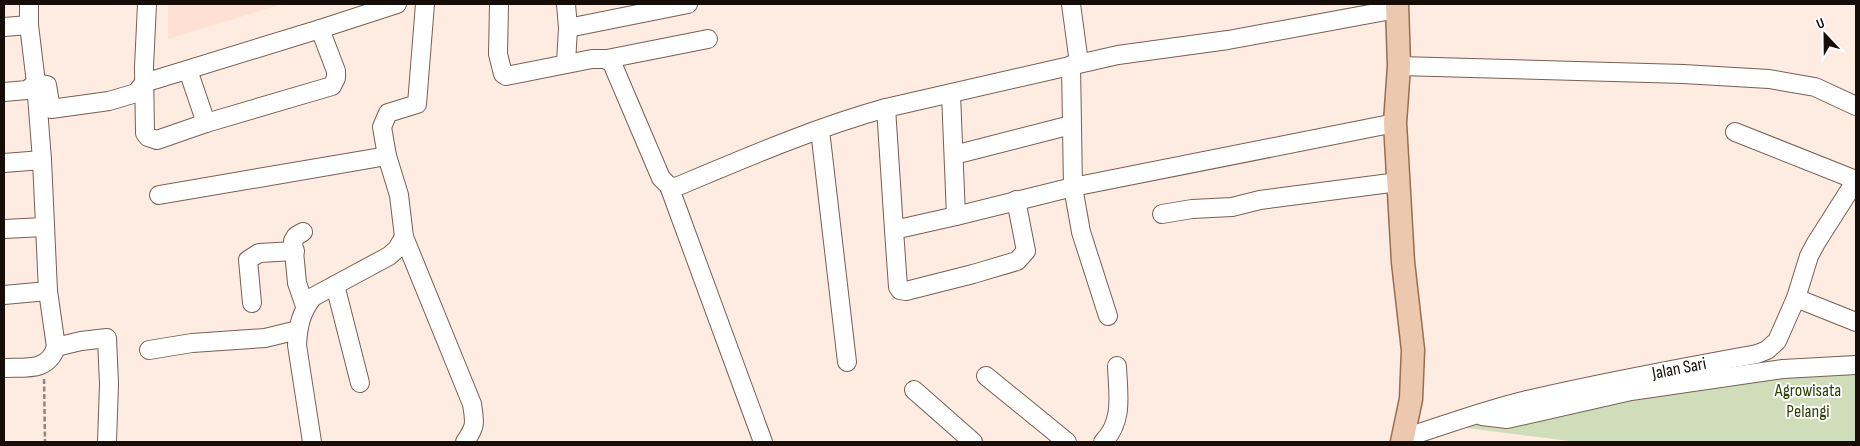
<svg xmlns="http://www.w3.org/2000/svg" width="1860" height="446" viewBox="0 0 1860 446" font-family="'Sofia Sans Condensed',sans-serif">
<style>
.built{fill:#ffe1d3}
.green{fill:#cfddbb}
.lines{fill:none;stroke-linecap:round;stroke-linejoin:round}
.minor-casing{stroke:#785f52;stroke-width:20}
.major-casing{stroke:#986f51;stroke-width:25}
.path{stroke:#91837d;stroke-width:2.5;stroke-dasharray:5 2.5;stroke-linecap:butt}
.minor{stroke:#fff;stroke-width:18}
.major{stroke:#ebc8ae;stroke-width:22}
.labels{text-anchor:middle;stroke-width:4;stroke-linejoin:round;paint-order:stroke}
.street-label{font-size:18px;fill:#160c08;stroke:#fff}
.park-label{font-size:18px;fill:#2f4004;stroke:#fff}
</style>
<rect width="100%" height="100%" fill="#feece3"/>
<!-- built -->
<polygon class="built" points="168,4 283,4 168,39"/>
<!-- green -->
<polygon class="green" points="1856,355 1856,442 1578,442 1459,427 1744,363"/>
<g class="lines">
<defs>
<g id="minor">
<polyline points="29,4 29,25 36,83 42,160 48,291 56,347 81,341 107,338 109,384 107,442"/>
<polyline points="147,4 144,67 145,133 148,137 157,140 206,123 332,86 336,78 336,71 320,29"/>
<path d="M499,4L498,54L503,74L506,76L592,59H605L612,63L661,178L669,186L676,187C745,158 814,128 886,108L1118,55L1228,40L1397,9"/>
<polyline points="1071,4 1079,63"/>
<polyline points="4,27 29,25"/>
<polyline points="568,28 688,4"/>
<polyline points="607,59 708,39"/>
<polyline points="566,63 568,28 566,4"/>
<polyline points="1071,65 1073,187 1081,232 1108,316"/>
<polyline points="1399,66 1683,74 1769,79 1815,87 1856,106"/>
<polyline points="188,70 206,123"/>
<polyline points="4,92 27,90 36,83 47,85 51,109 109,101 136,93 144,83 320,29 397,4"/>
<polyline points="951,94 956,216 1073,187 1395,123"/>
<polyline points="886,108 894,230"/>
<polyline points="820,130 847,362"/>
<polyline points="1735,132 1856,180"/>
<polyline points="954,155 1071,125"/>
<polyline points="4,163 42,160"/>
<polyline points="669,186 763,442"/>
<polyline points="159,195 387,156"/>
<polyline points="1162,214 1192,209 1232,207 1260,200 1398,182"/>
<polyline points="956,216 894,230 898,287 900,290 906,291 973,274 1017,261 1026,251 1016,200"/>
<polyline points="4,229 44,227"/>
<polyline points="303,232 296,236 293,241 297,283 305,306"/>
<path d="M404,237L472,404C475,423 476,426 465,442"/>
<polyline points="335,285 360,383"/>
<polyline points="4,295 48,291"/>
<polyline points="1796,298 1856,322"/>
<polyline points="252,303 248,260 259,253 295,251"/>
<polyline points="149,350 192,343 265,338 298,330"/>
<path d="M4,368C26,367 48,372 56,347"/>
<polyline points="986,376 1067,442"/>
<polyline points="914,390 973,442"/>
<polyline points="1482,416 1507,419 1631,391 1783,369 1856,365"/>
<path d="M1404,438C1445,425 1485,410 1527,400C1603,382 1680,368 1757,354L1767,350L1777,341L1796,298L1809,256L1816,243L1856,180"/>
<path d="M312,442L297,345C298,326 301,312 313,297L389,256L397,249L404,237L399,195L387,156L382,127L388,113L417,104L425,4"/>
<path d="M1103,442C1124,421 1118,394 1117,366"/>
</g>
<polyline id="major" points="1397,4 1399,66 1395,123 1403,262 1413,350 1411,399 1402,442"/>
</defs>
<!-- minor casing -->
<use href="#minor" class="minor-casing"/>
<!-- major casing -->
<use href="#major" class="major-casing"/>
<!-- path -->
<polyline class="path" points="44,379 45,442"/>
<!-- minor -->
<use href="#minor" class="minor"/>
<!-- major -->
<use href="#major" class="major"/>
</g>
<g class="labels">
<!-- street labels -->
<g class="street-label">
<text transform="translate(1679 368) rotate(-11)" y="6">Jalan Sari</text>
</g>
<!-- park labels -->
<g class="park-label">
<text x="1808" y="396">Agrowisata<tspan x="1808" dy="21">Pelangi</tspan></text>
</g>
</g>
<!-- border -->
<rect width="1860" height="446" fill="none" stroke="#160c08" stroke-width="10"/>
<!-- north arrow -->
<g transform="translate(1825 35) rotate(338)" stroke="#ffffff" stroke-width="4" paint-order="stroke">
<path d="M0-4L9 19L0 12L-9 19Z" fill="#160c08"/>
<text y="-8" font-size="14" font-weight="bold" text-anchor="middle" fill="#160c08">U</text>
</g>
</svg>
